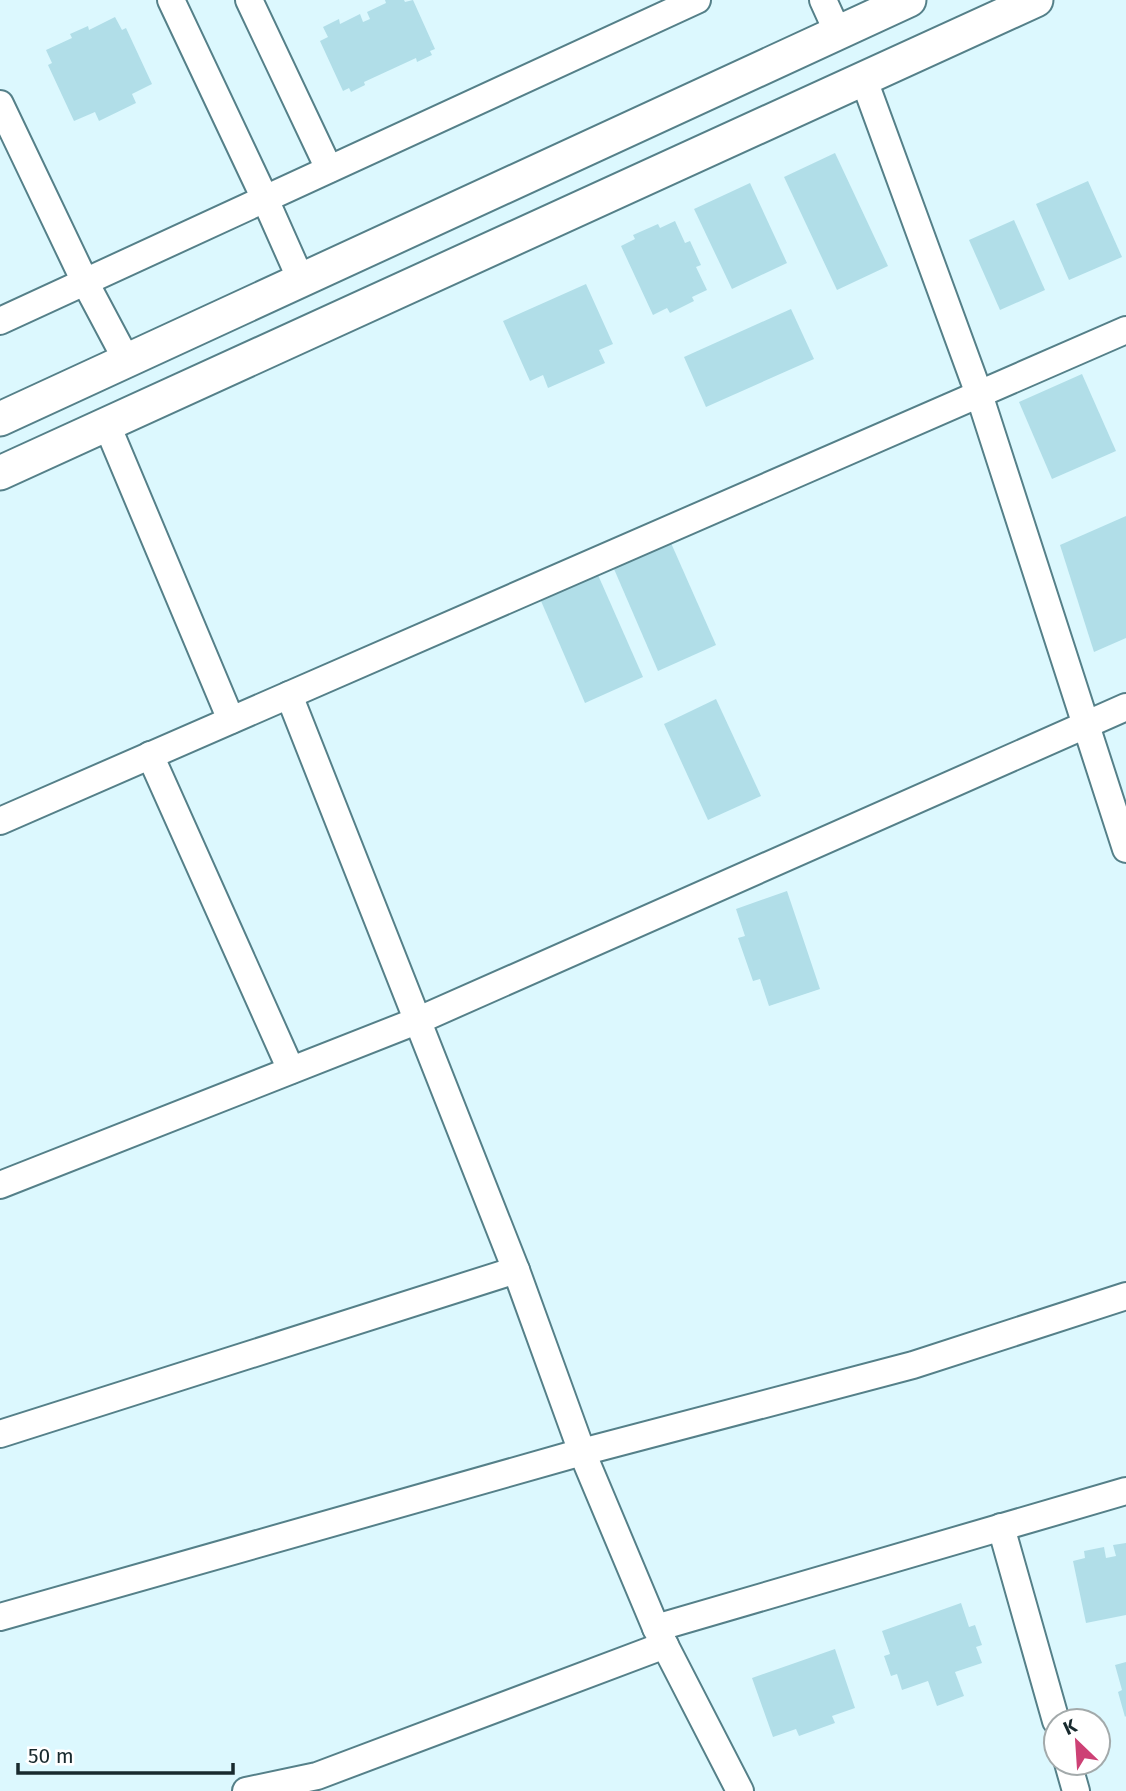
<svg xmlns="http://www.w3.org/2000/svg" width="1126" height="1791" viewBox="0 0 1126 1791" font-family="'Fira Sans',sans-serif">
<style>
.building{fill:#b1dee8}
.lines{fill:none;stroke-linecap:round;stroke-linejoin:round}
.minor-casing{stroke:#558089;stroke-width:30}
.tertiary-casing{stroke:#558089;stroke-width:37}
.minor{stroke:#fff;stroke-width:26}
.tertiary{stroke:#fff;stroke-width:33}
</style>
<rect width="100%" height="100%" fill="#dcf8fe"/>
<!-- building -->
<g class="building">
<polygon points="385,0 404,0 405,2 413,0 435,49 430,51 432,55 417,62 416,58 364,82 365,85 351,92 349,88 343,91 320,41 328,37 323,27 339,19 340,24 360,14 363,22 370,19 367,12 386,3"/>
<polygon points="115,17 122,30 126,28 152,84 132,94 136,103 99,121 95,112 74,121 48,65 52,63 46,50 72,38 70,34 88,26 89,30"/>
<polygon points="835,153 888,266 837,290 784,177"/>
<polygon points="1088,181 1122,257 1069,280 1036,204"/>
<polygon points="750,183 787,263 732,289 694,209"/>
<polygon points="1014,220 1045,290 1000,310 969,240"/>
<polygon points="675,221 685,243 690,241 701,265 696,267 707,290 692,297 694,301 670,313 667,308 653,315 621,246 635,239 633,235 658,224 660,228"/>
<polygon points="586,284 613,344 599,350 605,363 548,388 543,375 530,381 503,321"/>
<polygon points="791,309 814,359 706,407 684,357"/>
<polygon points="1082,374 1116,451 1052,479 1019,402"/>
<polygon points="1126,516 1126,638 1094,652 1060,545"/>
<polygon points="671,543 716,645 658,671 614,569"/>
<polygon points="598,575 643,677 585,703 541,601"/>
<polygon points="716,699 761,796 708,820 664,724"/>
<polygon points="787,891 820,989 769,1006 760,979 753,981 738,938 745,936 736,909"/>
<polygon points="1126,1543 1126,1615 1086,1623 1073,1561 1085,1558 1084,1551 1104,1547 1106,1558 1116,1556 1113,1545"/>
<polygon points="961,1603 969,1627 975,1625 982,1645 976,1647 982,1663 955,1672 964,1696 937,1706 928,1681 902,1690 897,1674 891,1676 884,1656 890,1654 882,1631"/>
<polygon points="835,1649 855,1708 832,1716 835,1723 799,1736 796,1729 773,1737 752,1678"/>
<polygon points="1126,1662 1126,1716 1125,1717 1118,1692 1122,1690 1115,1665"/>
</g>
<g class="lines">
<defs>
<g id="minor">
<polyline points="171,0 265,199 301,280"/>
<polyline points="249,0 329,169"/>
<polyline points="823,0 838,33"/>
<polyline points="864,80 979,394 1126,849"/>
<polyline points="0,104 85,282 127,361"/>
<polyline points="0,321 697,0"/>
<polyline points="107,425 231,720"/>
<polyline points="289,695 516,1270 582,1452 656,1628 740,1791"/>
<polyline points="150,755 291,1070"/>
<polyline points="0,821 1126,330"/>
<polyline points="0,1185 419,1020 1126,707"/>
<polyline points="0,1434 516,1270"/>
<polyline points="1001,1527 1056,1721"/>
<polyline points="0,1617 582,1452 913,1365 1126,1296"/>
<polyline points="656,1628 1126,1491"/>
<polyline points="1068,1763 1076,1791"/>
<polyline points="246,1791 317,1776 665,1645"/>
</g>
<g id="tertiary">
<polyline points="0,419 909,0"/>
<polyline points="0,473 1036,0"/>
</g>
</defs>
<!-- minor casing -->
<use href="#minor" class="minor-casing"/>
<!-- tertiary casing -->
<use href="#tertiary" class="tertiary-casing"/>
<!-- minor -->
<use href="#minor" class="minor"/>
<!-- tertiary -->
<use href="#tertiary" class="tertiary"/>
</g>
<!-- north arrow -->
<g transform="translate(1077 1742) rotate(335)"><circle r="33" fill="#ffffff" stroke="#a3aaab" stroke-width="2"/>
<path d="M0-5L12 26L0 18L-12 26Z" fill="#cd4175"/>
<text y="-10" font-size="19" font-weight="bold" text-anchor="middle" fill="#182a2e">K</text>
</g>
<!-- scale -->
<path d="M18 1763v10h215v-10" fill="none" stroke="#182a2e" stroke-width="3.5"/>
<text x="28" y="1763" font-size="21" fill="#182a2e" stroke="#ffffff" stroke-width="5" paint-order="stroke">50 m</text>
</svg>
